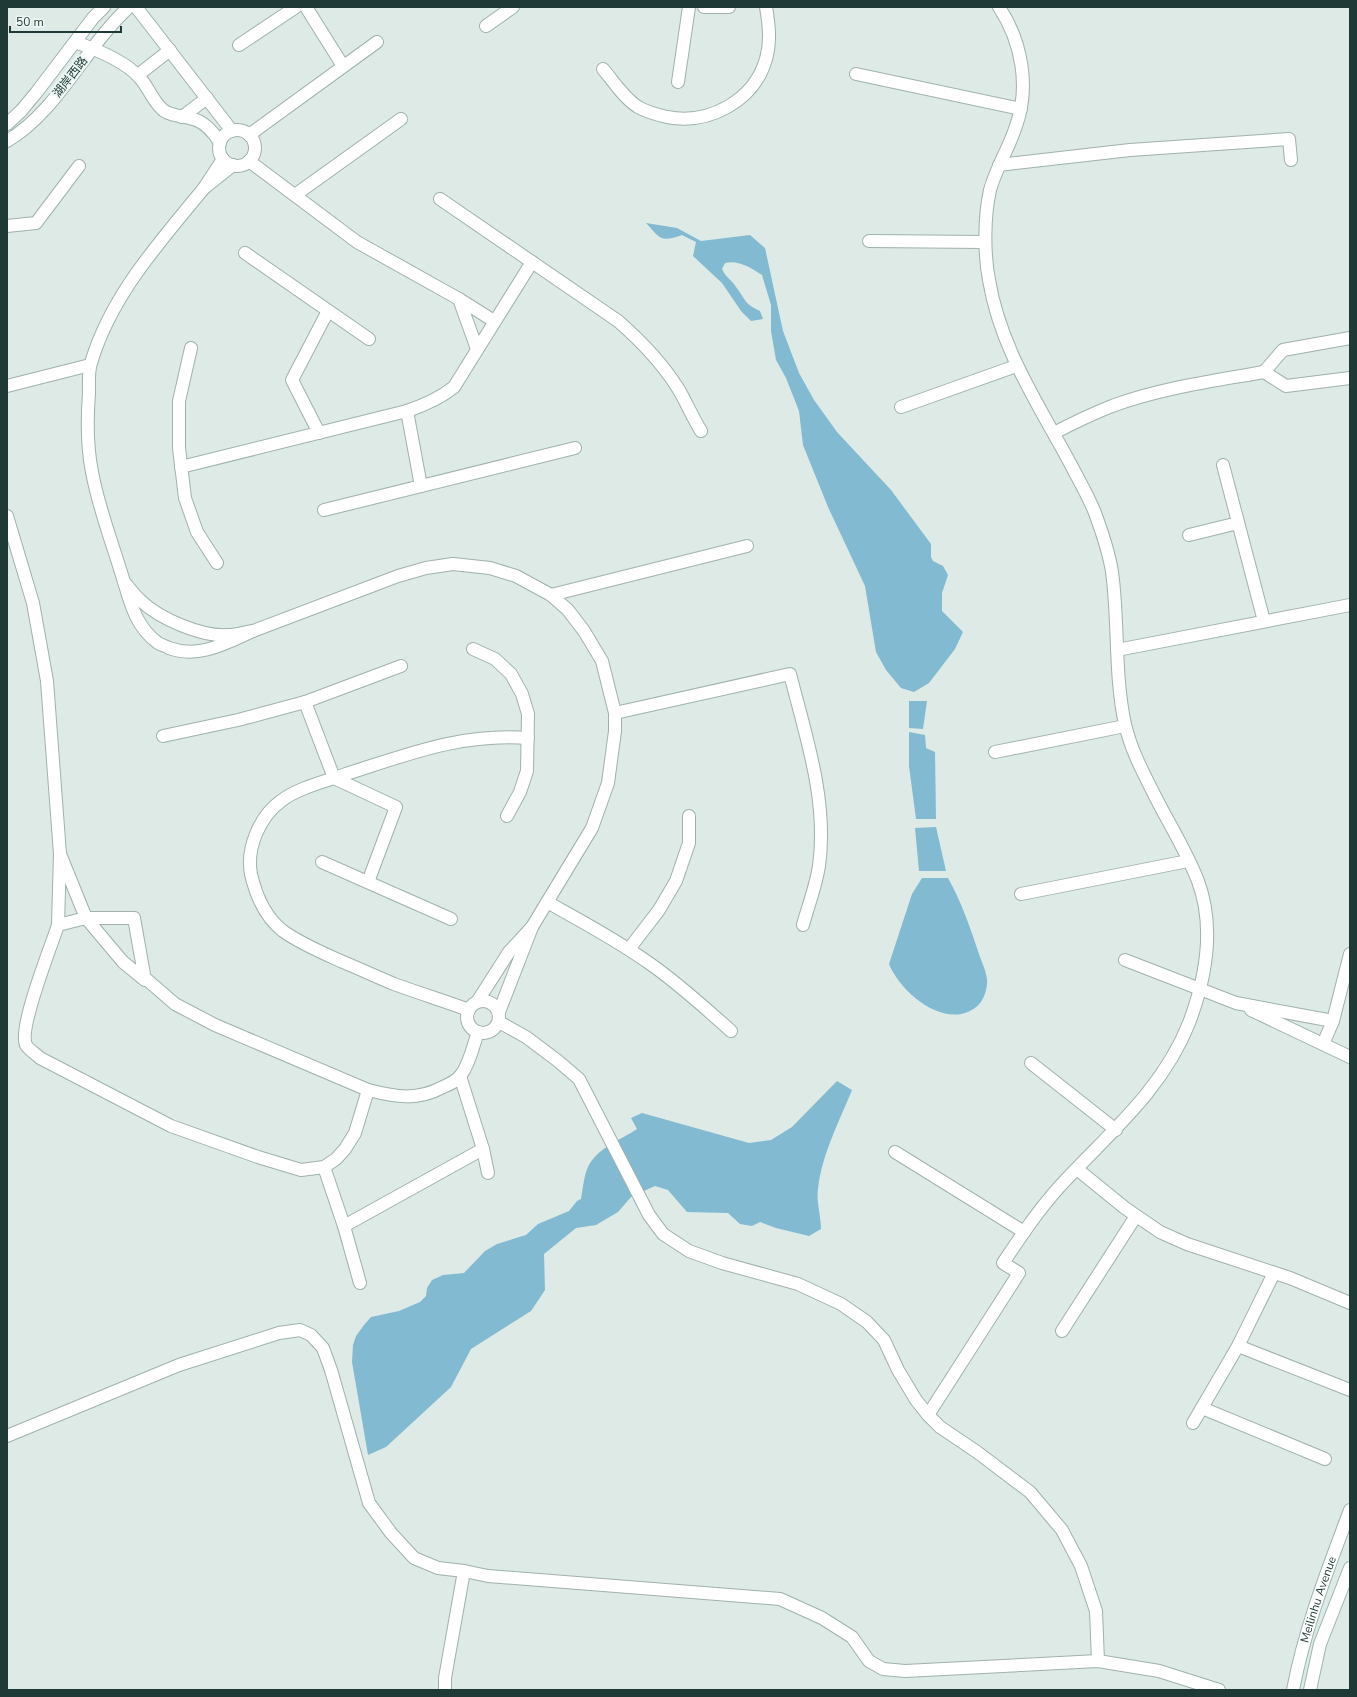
<svg xmlns="http://www.w3.org/2000/svg" width="1357" height="1697" viewBox="0 0 1357 1697" font-family="'Nunito Sans','Noto Sans SC',sans-serif">
<style>
.water{fill:#82bad1}
.lines{fill:none;stroke-linecap:round;stroke-linejoin:round}
.minor-casing{stroke:#a0b1ae;stroke-width:14}
.tertiary-casing{stroke:#a0b1ae;stroke-width:14}
.secondary-casing{stroke:#9cb6b0;stroke-width:14}
.minor{stroke:#fff;stroke-width:12}
.tertiary{stroke:#fff;stroke-width:12}
.secondary{stroke:#fff;stroke-width:12}
.labels{text-anchor:middle;stroke-width:4;stroke-linejoin:round;paint-order:stroke}
.street-label{font-size:12px;fill:#1e3936;stroke:#edf6f3}
</style>
<rect width="100%" height="100%" fill="#ddeae6"/>
<!-- water -->
<g class="water">
<path d="M646,223L677,228L701,241L750,235L765,248L783,331L799,373L814,400L837,432L891,490L931,544V557L933,561L943,566L948,575L942,593V611L963,632L955,649L929,683L914,692L901,688L886,670L876,652L865,586L828,507L803,445L799,411L786,378L776,360L771,331V305L762,275C751,268 739,260 725,263L722,269C726,278 732,280 736,287C747,301 743,303 760,311L763,319L751,321L741,311L722,283L693,256L696,242L682,235C660,243 660,238 646,223Z"/>
<polygon points="909,701 927,701 923,729 909,728"/>
<polygon points="909,732 925,735 926,748 935,752 936,819 916,819 909,766"/>
<polygon points="936,827 946,871 919,871 915,828"/>
<path d="M922,878H948C962,903 971,930 980,957C983,965 988,976 987,984C986,995 981,1006 970,1011C940,1026 900,991 889,964L912,894Z"/>
<path d="M837,1081L852,1090C839,1122 822,1154 818,1189C816,1201 821,1216 821,1229L809,1236L776,1228L760,1222L752,1226L740,1224L728,1213L687,1212L668,1190L655,1186L631,1197L618,1212L596,1225L576,1228L544,1254L545,1290L531,1311L471,1349L451,1387L386,1447L368,1455L352,1362L353,1345L356,1336L364,1325L371,1317L399,1311L420,1302L426,1296L427,1288L432,1280L443,1275L464,1273L485,1251L497,1244L526,1235L538,1224L569,1211L577,1201L581,1199C583,1188 584,1174 589,1165C599,1147 621,1140 637,1129L631,1118L642,1113L749,1143L771,1140L792,1127Z"/>
</g>
<g class="lines">
<defs>
<g id="minor">
<polyline points="136,7 232,131"/>
<polyline points="306,7 343,66"/>
<polyline points="704,7 729,7"/>
<polyline points="486,26 513,7"/>
<path d="M75,42C95,49 125,61 139,77C148,86 152,100 162,109C169,116 184,116 193,119C205,122 214,133 220,143"/>
<polyline points="239,45 296,7"/>
<path d="M603,69C614,82 624,98 638,107C647,112 658,115 667,117C709,125 754,101 766,59C771,41 769,25 766,7"/>
<polyline points="856,74 1021,109"/>
<polyline points="138,75 170,50"/>
<polyline points="678,82 689,7"/>
<polyline points="182,117 207,98"/>
<circle cx="237" cy="148" r="18"/>
<polyline points="249,135 377,42"/>
<polyline points="223,159 204,188 233,165"/>
<polyline points="249,161 357,242 459,299"/>
<polyline points="999,165 1130,150 1289,139 1291,160"/>
<polyline points="295,195 401,119"/>
<path d="M440,199L618,321C641,341 663,364 679,390C687,404 693,418 701,431"/>
<polyline points="7,226 36,223 79,166"/>
<polyline points="869,241 985,242"/>
<polyline points="245,253 369,339"/>
<polyline points="191,348 179,401 179,448 185,498 197,532 217,563"/>
<polyline points="477,349 459,299 494,321"/>
<polyline points="1264,372 1283,350 1350,338"/>
<polyline points="7,386 90,365"/>
<polyline points="901,407 1016,366"/>
<polyline points="407,411 421,486"/>
<polyline points="319,433 292,380 328,311"/>
<path d="M1054,433C1073,423 1092,414 1112,406C1161,388 1213,381 1264,372L1286,386L1350,378"/>
<polyline points="1223,465 1264,621"/>
<path d="M181,467L407,411C425,405 439,399 454,387L532,262"/>
<polyline points="324,510 575,448"/>
<polyline points="7,516 33,603 47,681 60,854"/>
<polyline points="1189,535 1238,523"/>
<path d="M125,583C130,589 135,596 141,601C160,619 202,637 228,635C236,635 245,632 253,631C226,643 199,659 169,648C166,646 161,645 158,643C133,625 129,596 120,569C110,537 98,505 92,472C87,447 87,419 89,393C89,384 88,372 91,363C111,295 160,242 204,188"/>
<polyline points="551,595 747,546"/>
<polyline points="253,631 398,576 426,568 453,564 490,568 516,576 551,595 568,610 584,631 602,661 615,713 615,731 608,783 592,828 532,927"/>
<polyline points="473,649 495,659 511,674 522,694 528,714 527,771 520,792 507,816"/>
<polyline points="1117,650 1350,605"/>
<polyline points="305,702 334,778 396,807 368,882"/>
<path d="M615,713L790,674C806,737 828,801 819,866C816,886 808,906 803,925"/>
<polyline points="163,736 238,720 305,702 401,666"/>
<polyline points="995,752 1125,726"/>
<polyline points="322,862 451,919"/>
<polyline points="1021,894 1188,861"/>
<path d="M547,902C581,921 617,940 649,963C678,983 704,1007 731,1031"/>
<polyline points="86,918 123,962 145,980 134,918 86,918 58,925 60,854 86,918"/>
<path d="M58,925C51,947 18,1028 26,1045C29,1050 36,1054 40,1058L171,1126L258,1157L301,1170L324,1167L336,1159L345,1149L355,1133L368,1090"/>
<polyline points="629,949 659,910 676,881 689,843 689,816"/>
<polyline points="1125,960 1236,1003 1333,1021 1350,954"/>
<path d="M145,978L175,1004L215,1025L368,1090C396,1097 417,1101 443,1087C450,1084 457,1081 461,1075C470,1063 473,1046 478,1032"/>
<circle cx="483" cy="1017" r="16"/>
<polyline points="477,1002 509,952 532,927 499,1012"/>
<path d="M469,1010C444,1001 419,993 394,984C377,977 360,969 343,962C323,953 301,944 283,931C265,917 256,896 251,874C246,848 260,816 281,801C297,788 327,781 346,774C409,754 461,733 528,738"/>
<polyline points="1251,1010 1350,1057"/>
<polyline points="499,1022 526,1037 558,1061 579,1079 649,1215 663,1234 689,1251 722,1263 798,1284 841,1304 867,1322 884,1340 898,1370 916,1400 928,1415 940,1427 977,1452 1030,1492 1062,1530 1081,1566 1096,1611 1098,1661"/>
<polyline points="1323,1044 1333,1021"/>
<polyline points="1031,1063 1116,1130"/>
<polyline points="460,1076 483,1149 488,1173"/>
<polyline points="895,1152 1024,1232"/>
<polyline points="324,1167 344,1226 360,1283"/>
<polyline points="1077,1169 1125,1208 1160,1232 1187,1244 1290,1278 1350,1303"/>
<polyline points="344,1226 483,1149"/>
<polyline points="1062,1331 1136,1216"/>
<polyline points="1238,1346 1350,1390"/>
<polyline points="1202,1408 1325,1459"/>
<path d="M928,1415L1019,1273L1003,1263C1021,1236 1039,1209 1061,1185C1109,1133 1162,1091 1189,1023C1206,978 1215,927 1198,881C1187,853 1171,827 1157,800C1145,776 1131,751 1125,724C1114,674 1119,622 1112,572C1109,552 1102,532 1095,513C1088,495 1078,479 1070,463C1038,404 1000,347 989,280C984,254 984,217 990,190C996,168 1009,148 1016,126C1030,87 1022,42 999,7"/>
<polyline points="1193,1423 1238,1346 1274,1273"/>
<polyline points="7,1436 179,1365 279,1333 300,1330 311,1335 323,1348 331,1370 369,1503 391,1533 414,1558 438,1568 464,1571 488,1576 780,1599 822,1618 852,1637 869,1661 883,1669 905,1671 1098,1661 1159,1671 1219,1690"/>
<polyline points="445,1690 445,1678 464,1571"/>
</g>
<g id="tertiary">
<polyline points="7,124 21,111 36,93 93,18 104,7"/>
<path d="M7,141C57,112 86,46 129,7"/>
</g>
<g id="secondary">
<path id="s1" d="M1293,1690C1305,1627 1328,1569 1350,1510"/>
<polyline points="1310,1690 1320,1644 1350,1568"/>
</g>
</defs>
<!-- minor casing -->
<use href="#minor" class="minor-casing"/>
<!-- tertiary casing -->
<use href="#tertiary" class="tertiary-casing"/>
<!-- secondary casing -->
<use href="#secondary" class="secondary-casing"/>
<!-- minor -->
<use href="#minor" class="minor"/>
<!-- tertiary -->
<use href="#tertiary" class="tertiary"/>
<!-- secondary -->
<use href="#secondary" class="secondary"/>
</g>
<g class="labels">
<!-- street labels -->
<g class="street-label">
<text transform="translate(70 77) rotate(-52)" y="4">湖岸西路</text>
<text dy="4" stroke="none"><textPath href="#s1" startOffset="94">Meilinhu Avenue</textPath></text>
</g>
</g>
<!-- border -->
<rect width="1357" height="1697" fill="none" stroke="#1e3936" stroke-width="16"/>
<!-- scale -->
<path d="M10 26v6h111v-6" fill="none" stroke="#1e3936" stroke-width="2"/>
<text x="16" y="26" font-size="12" fill="#1e3936" stroke="#edf6f3" stroke-width="3" paint-order="stroke">50 m</text>
</svg>
